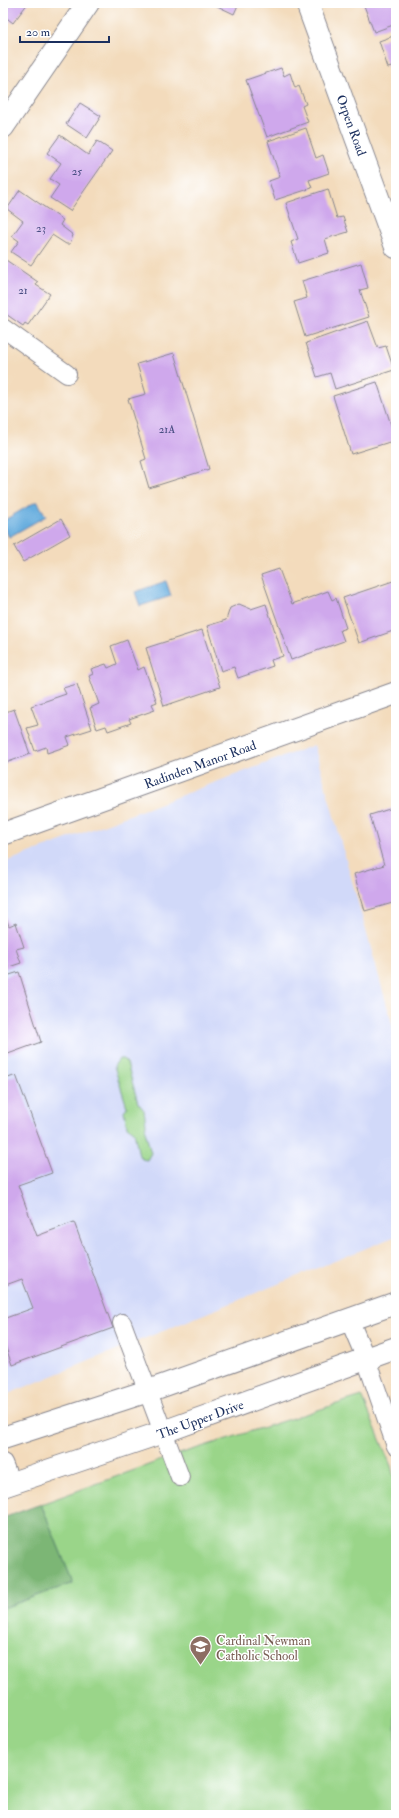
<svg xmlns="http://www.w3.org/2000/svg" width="399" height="1818" viewBox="0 0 399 1818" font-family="'IM FELL Double Pica',serif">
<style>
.built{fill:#d1d9f9}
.green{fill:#9ad589;stroke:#5a8274}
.forest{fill:#7bb675;stroke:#4b726a}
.water{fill:#69afdf;stroke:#426f9e}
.building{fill:#cfa8ec}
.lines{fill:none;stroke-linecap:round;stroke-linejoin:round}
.lane-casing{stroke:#87858d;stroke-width:20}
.street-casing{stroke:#87858d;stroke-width:24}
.lane{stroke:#fff;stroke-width:18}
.street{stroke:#fff;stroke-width:22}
.labels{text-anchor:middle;stroke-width:3;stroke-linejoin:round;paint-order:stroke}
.number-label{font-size:11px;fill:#484d82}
.street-label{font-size:13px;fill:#1b2f5e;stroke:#fff}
.education-label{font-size:13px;fill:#785e54;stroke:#fff;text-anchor:start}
</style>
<rect width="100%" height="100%" fill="#fff"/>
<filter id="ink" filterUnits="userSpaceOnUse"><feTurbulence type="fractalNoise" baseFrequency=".025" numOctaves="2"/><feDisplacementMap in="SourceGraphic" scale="8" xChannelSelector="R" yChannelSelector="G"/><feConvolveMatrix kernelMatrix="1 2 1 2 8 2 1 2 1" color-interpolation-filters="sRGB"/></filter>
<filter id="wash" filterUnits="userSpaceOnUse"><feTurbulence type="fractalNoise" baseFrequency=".012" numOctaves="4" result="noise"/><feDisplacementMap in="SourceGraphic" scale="16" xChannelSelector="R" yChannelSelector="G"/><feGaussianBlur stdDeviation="0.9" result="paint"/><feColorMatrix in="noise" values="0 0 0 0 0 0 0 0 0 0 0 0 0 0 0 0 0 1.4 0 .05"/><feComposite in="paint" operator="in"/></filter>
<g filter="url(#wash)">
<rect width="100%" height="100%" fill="#f3dbbc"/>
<!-- built -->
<polygon class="built" points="314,745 396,1038 396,1236 3,1396 3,863"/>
<!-- green -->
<g class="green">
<polygon points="119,1059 123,1059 127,1063 138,1103 144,1110 146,1124 145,1131 151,1153 147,1160 142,1159 139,1156 134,1131 127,1126 124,1111 127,1107 114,1066"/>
<polygon points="362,1396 391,1466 396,1486 396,1815 3,1815 3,1608 73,1583 41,1504 173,1456"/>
</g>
<!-- forest -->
<polygon class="forest" points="41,1504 73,1583 3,1608 3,1518"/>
<!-- water -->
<g class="water">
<polygon points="37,501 46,516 9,537 3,526 3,521"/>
<polygon points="166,581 171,596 140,606 135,592"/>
</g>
<g id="blocks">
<!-- building -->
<g class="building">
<polygon points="3,3 28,3 13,23 3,15"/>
<polygon points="211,3 239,3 234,14"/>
<polygon points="363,3 396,3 396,24 374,32"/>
<polygon points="396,35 396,66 388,68 379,41"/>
<polygon points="281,68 284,76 290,73 295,88 299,86 306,104 302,106 308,122 267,137 246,80"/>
<polygon points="80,103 101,116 87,138 66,124"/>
<polygon points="306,128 316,158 323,155 329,173 309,180 312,188 275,200 269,181 280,177 268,141"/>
<polygon points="60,135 88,155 97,141 112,151 70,211 50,198 59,185 50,179 61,163 47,153"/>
<polygon points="328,189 337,218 343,217 348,232 325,239 329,253 298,263 291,242 298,239 286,203"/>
<polygon points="20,190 63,220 60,225 73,235 70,244 66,244 52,235 31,265 11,252 19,241 12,236 23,221 7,209"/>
<polygon points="3,258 38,282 36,285 50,294 28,325 25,323 23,326 3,312"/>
<polygon points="361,263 368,288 360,290 369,317 305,337 294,302 307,298 302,281"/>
<polygon points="368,321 378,348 386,346 394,370 335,389 330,373 317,377 306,343"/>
<polygon points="174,353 209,469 149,488 141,461 146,459 128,399 146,394 137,364"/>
<polygon points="377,382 396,440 351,454 333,396"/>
<polygon points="61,519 70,535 23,562 14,546"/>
<polygon points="279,569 292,604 328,591 332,600 336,598 346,628 340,630 344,641 291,660 261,575"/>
<polygon points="396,580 396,630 359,643 343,598"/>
<polygon points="239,604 251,609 266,604 283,656 271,660 273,666 238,678 234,667 221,671 207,626 226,620 230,608"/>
<polygon points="202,630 220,687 164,706 146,648"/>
<polygon points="127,640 138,670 144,667 157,702 152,704 155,710 129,719 131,723 108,731 106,726 97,729 90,708 99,704 89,676 93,674 91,669 106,664 108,668 117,664 111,646"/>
<polygon points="77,684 92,729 67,737 70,745 47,753 46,747 35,751 27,728 38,725 31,706 66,694 63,688"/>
<polygon points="14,709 30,754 3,764 3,713"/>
<polygon points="396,807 396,902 365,911 354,874 384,865 370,815"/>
<polygon points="3,910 9,926 16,923 24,947 16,949 21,963 3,969"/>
<polygon points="19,972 41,1042 8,1054 3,1039 3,977"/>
<polygon points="16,1075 52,1173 18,1185 37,1236 74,1222 113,1328 12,1365 3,1339 3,1319 33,1308 22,1279 3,1286 3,1080"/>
</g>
</g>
</g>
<g filter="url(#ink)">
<use href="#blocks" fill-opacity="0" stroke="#87858d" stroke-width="1"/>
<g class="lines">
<defs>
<g id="lane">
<polyline points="3,328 67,374"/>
<polyline points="349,1319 366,1359 396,1446"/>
<polyline points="122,1323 180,1477"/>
<polyline points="3,1463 11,1483"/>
</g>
<g id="street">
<polyline points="307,3 396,247"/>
<polyline points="3,127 88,3"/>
<polyline points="3,834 396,693"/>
<polyline points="3,1438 148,1391 396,1303"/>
<polyline points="3,1486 163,1432 396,1348"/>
</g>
</defs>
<!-- lane casing -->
<use href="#lane" class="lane-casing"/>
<!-- street casing -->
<use href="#street" class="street-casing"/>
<!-- lane -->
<use href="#lane" class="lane"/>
<!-- street -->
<use href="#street" class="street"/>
</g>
</g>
<!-- icons -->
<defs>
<symbol id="school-pin" viewBox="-11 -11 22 30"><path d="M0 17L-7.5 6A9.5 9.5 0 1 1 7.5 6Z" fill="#8d6e63" stroke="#fff"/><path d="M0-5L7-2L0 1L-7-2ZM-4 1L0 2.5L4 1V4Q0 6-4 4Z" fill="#fff"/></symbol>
</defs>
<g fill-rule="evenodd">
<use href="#school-pin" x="188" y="1634" width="25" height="34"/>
</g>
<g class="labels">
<!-- number labels -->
<g class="number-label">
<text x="77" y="175">25</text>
<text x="41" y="232">23</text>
<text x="23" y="294">21</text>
<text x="167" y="433">21A</text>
</g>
<!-- street labels -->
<g class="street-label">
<text transform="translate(352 125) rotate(70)" y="5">Orpen Road</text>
<text transform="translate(200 764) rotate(-20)" y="5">Radinden Manor Road</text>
<text transform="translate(200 1419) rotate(-20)" y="5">The Upper Drive</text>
</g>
<!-- education labels -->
<g class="education-label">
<text x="216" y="1645">Cardinal Newman<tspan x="216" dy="15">Catholic School</tspan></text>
</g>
</g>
<!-- margin -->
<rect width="399" height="1818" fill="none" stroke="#fff" stroke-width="16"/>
<!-- scale -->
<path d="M20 36v6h89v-6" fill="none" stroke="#1b2f5e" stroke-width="2"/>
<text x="26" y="36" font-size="12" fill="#1b2f5e" stroke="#ffffff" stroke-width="3" paint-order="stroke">20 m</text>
</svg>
